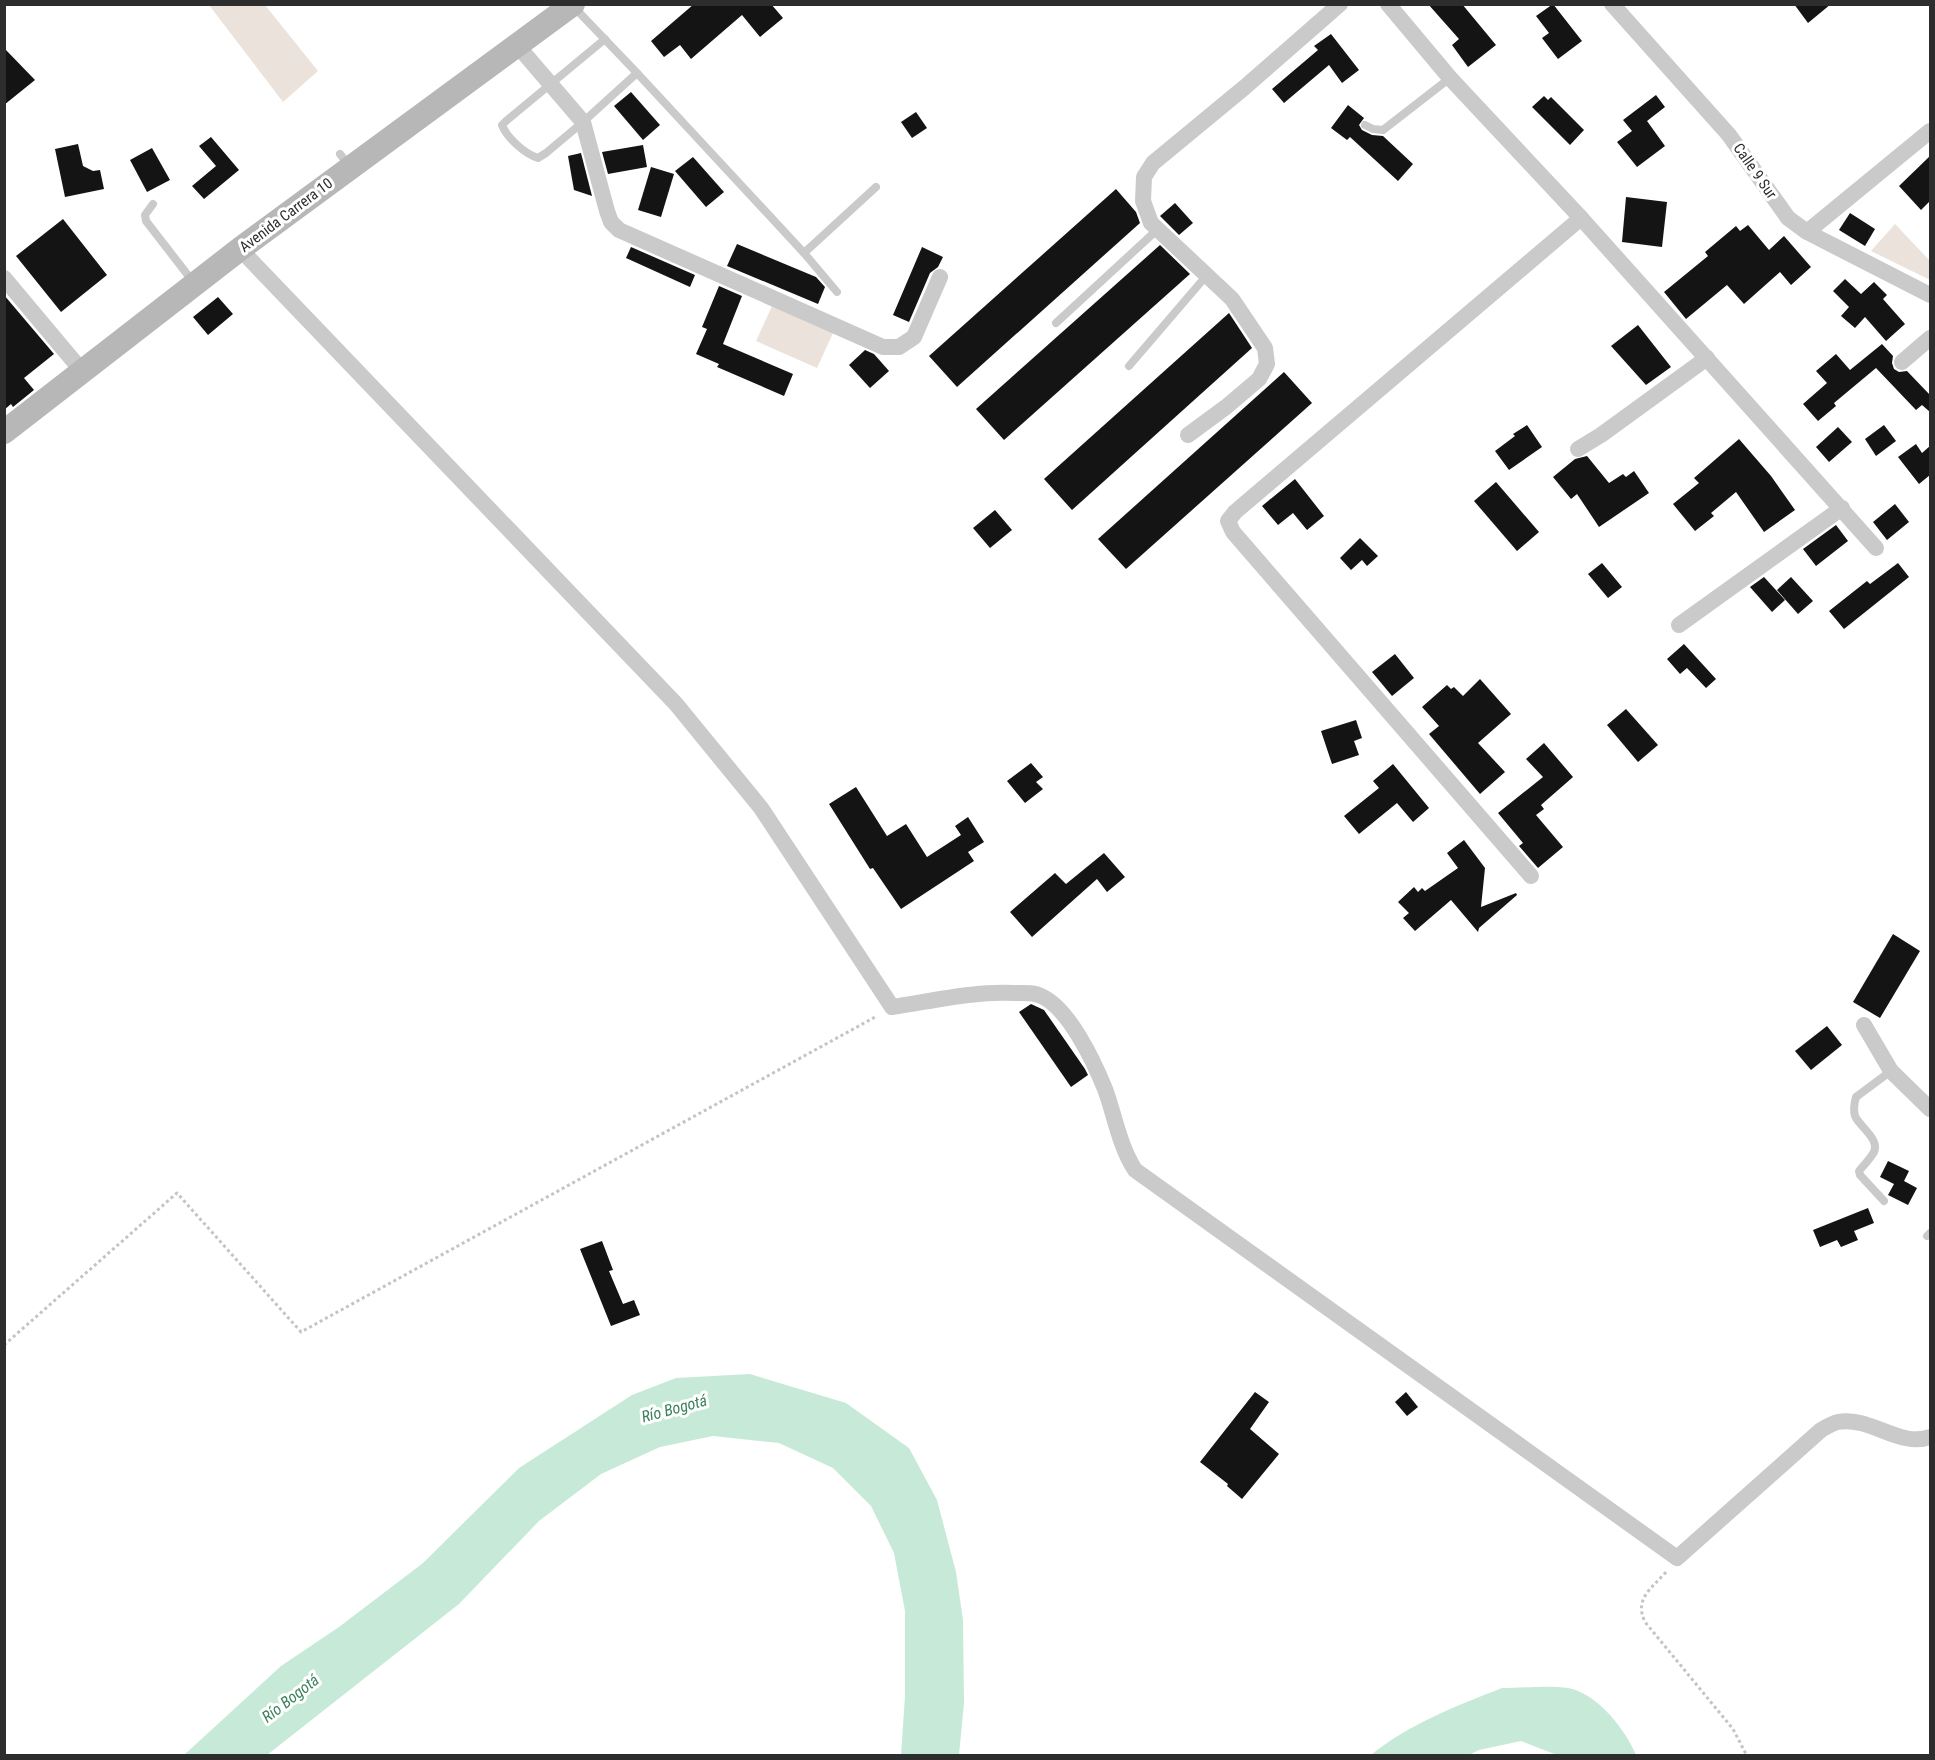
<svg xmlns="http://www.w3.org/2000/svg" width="1935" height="1760" viewBox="0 0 1935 1760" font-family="'Roboto Condensed',sans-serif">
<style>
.green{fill:#ebe3db}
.water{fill:#c7ead8}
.building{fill:#141414}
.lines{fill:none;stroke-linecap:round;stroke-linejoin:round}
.path{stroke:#c4c4c4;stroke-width:3;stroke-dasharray:3 3;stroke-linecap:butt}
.lane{stroke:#cacaca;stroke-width:8}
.street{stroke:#cacaca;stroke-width:16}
.secondary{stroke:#b7b7b7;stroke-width:24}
.labels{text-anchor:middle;stroke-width:6;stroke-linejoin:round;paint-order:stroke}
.street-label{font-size:15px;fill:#2d2d2d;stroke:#fff}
.water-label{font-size:16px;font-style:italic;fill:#39825b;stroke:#fff}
</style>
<rect width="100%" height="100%" fill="#fff"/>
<!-- green -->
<g class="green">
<polygon points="209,5 265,5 318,71 283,102"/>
<polygon points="1895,224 1930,261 1930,280 1871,251"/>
<polygon points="773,304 834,331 817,368 756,341"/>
</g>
<!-- water -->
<g class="water">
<polygon points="750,1374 846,1403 909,1448 937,1500 956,1572 963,1620 964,1703 959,1755 901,1755 905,1696 905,1611 894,1553 871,1506 833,1468 779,1443 713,1436 660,1447 601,1474 539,1521 459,1604 267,1755 184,1755 281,1666 339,1627 423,1563 519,1468 632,1395 676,1378"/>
<path d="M1502,1688C1520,1688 1552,1685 1568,1688C1597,1693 1626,1730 1636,1755H1557L1521,1741L1479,1750L1469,1755H1371C1409,1724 1456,1706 1502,1688Z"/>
</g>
<!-- building -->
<g class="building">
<polygon points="694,4 771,4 783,18 760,37 742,15 691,59 680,45 664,57 651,41"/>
<polygon points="1428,4 1462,4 1496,45 1468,67 1452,45 1459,39"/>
<polygon points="1553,4 1582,41 1558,59 1542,38 1549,33 1536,16"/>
<polygon points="1794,4 1831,4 1808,23"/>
<polygon points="1331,34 1359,70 1342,83 1329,65 1284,103 1272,89 1318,50 1314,46"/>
<polygon points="4,48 35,80 4,105"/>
<polygon points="631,92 660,125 643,140 614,106"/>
<polygon points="1656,95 1665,107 1647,121 1665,146 1637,167 1617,142 1632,131 1623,120"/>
<polygon points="1544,96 1548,100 1551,97 1584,130 1570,145 1532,107"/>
<polygon points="1348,105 1364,118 1359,125 1362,130 1372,135 1383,136 1413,164 1398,181 1350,137 1347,140 1331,128"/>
<polygon points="916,112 927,128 912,138 901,122"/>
<polygon points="211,137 239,170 204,199 192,186 216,166 199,146"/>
<polygon points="78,144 83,166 93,171 100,170 104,189 65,197 55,149"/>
<polygon points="643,145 647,167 608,174 602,152"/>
<polygon points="152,148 170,180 147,192 130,160"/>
<polygon points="581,153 592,196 574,190 568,156"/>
<polygon points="1930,156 1930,201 1921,210 1899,186"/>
<polygon points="693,157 724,192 706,207 675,171"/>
<polygon points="651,167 674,174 661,217 638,210"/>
<polygon points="1116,189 1136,212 1140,223 957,387 929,356"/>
<polygon points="1626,197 1667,202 1662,247 1622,242"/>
<polygon points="1175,203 1193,223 1179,235 1160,216"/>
<polygon points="1850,213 1875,229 1865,246 1839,230"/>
<polygon points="63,219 107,275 61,312 16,256"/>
<polygon points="1748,225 1769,250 1784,236 1811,267 1791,285 1780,272 1744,304 1727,285 1686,319 1664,292 1708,256 1705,252 1736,226 1740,231"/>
<polygon points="737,244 816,277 825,287 818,304 727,266"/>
<polygon points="1160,245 1190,274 1004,440 976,409"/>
<polygon points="631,247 695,275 690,287 626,258"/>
<polygon points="922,247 943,257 938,267 930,273 909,322 893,315"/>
<polygon points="1845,279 1861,294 1874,282 1887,295 1883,299 1905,324 1886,341 1865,317 1855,328 1841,316 1849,307 1833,291"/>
<polygon points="719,286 742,296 723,344 793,374 784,396 717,367 719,364 696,354 707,329 702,327"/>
<polygon points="4,295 54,354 24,378 34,390 13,407 11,404 4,410"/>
<polygon points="218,297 233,314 208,335 193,317"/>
<polygon points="1229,313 1252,348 1072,510 1044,479"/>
<polygon points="1638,325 1671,367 1646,385 1611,346"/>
<polygon points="1882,344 1893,356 1892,363 1894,369 1899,372 1907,371 1930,395 1930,412 1922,405 1916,410 1876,368 1834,403 1836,406 1818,421 1803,404 1827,383 1816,371 1836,354 1850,370"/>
<polygon points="865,350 874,354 889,371 870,388 849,365"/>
<polygon points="1284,372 1312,403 1126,569 1098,539"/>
<polygon points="1527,425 1542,447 1509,470 1495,451 1515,436 1513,434"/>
<polygon points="1884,425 1896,441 1876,456 1865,439"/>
<polygon points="1838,427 1852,442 1829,462 1816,447"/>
<polygon points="1739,439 1771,476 1795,510 1764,532 1736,492 1711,513 1714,516 1695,531 1673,504 1699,483 1694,478"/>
<polygon points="1916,444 1922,453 1930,446 1930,475 1919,484 1898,457"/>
<polygon points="1587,456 1609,483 1623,474 1626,477 1634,471 1649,493 1599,527 1577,494 1571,499 1553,477 1575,459"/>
<polygon points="1295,479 1324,516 1307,530 1293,513 1278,525 1262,506"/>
<polygon points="1496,482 1539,532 1517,551 1474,501"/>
<polygon points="1895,504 1909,522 1887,540 1873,522"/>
<polygon points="995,510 1012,530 990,548 973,528"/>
<polygon points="1836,525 1848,541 1816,566 1803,549"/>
<polygon points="1360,538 1378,556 1367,566 1362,560 1351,570 1340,558"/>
<polygon points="1602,563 1622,587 1608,598 1588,574"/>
<polygon points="1898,563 1909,577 1844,629 1829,611 1867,581 1870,584"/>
<polygon points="1764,577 1785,600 1772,612 1750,587"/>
<polygon points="1791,577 1813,601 1798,614 1777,590"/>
<polygon points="1684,644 1716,679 1706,688 1687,668 1680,674 1667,659"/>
<polygon points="1395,654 1414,678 1392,696 1372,672"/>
<polygon points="1480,679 1511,714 1478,743 1505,772 1480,794 1429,734 1439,726 1422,707 1447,685 1451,689 1454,687 1463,696"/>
<polygon points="1626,709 1658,745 1638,762 1607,725"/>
<polygon points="1356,720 1362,738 1354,741 1359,755 1332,764 1321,731"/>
<polygon points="1544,743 1573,777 1541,805 1544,809 1536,815 1563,847 1538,868 1519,846 1523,843 1498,813 1543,777 1526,759"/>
<polygon points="1031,763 1043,777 1036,782 1043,789 1025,803 1007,781"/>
<polygon points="1393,764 1429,808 1413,822 1397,803 1359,834 1344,816 1379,788 1373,781"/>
<polygon points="856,787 887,836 906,824 927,857 961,835 955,826 968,817 984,842 968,852 974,861 901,909 873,868 870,869 829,804"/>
<polygon points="1464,840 1485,868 1481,907 1516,893 1517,895 1479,928 1478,932 1451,900 1415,931 1403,918 1409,913 1398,902 1414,887 1418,892 1422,888 1425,891 1458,868 1447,853"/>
<polygon points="1104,853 1125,877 1107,892 1097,879 1032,937 1010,912 1055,873 1066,884"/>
<polygon points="1893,934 1920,951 1880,1018 1853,1002"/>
<polygon points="1031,1004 1044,1010 1085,1069 1088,1075 1071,1087 1019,1012"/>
<polygon points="1827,1026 1842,1045 1811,1070 1795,1051"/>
<polygon points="1888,1161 1909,1171 1904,1181 1917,1188 1908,1205 1888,1195 1894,1184 1880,1177"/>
<polygon points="1868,1208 1874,1223 1854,1231 1858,1240 1841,1247 1837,1240 1820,1247 1813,1230"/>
<polygon points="602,1241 613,1270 609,1271 623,1304 634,1300 640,1315 611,1326 580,1249"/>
<polygon points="1255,1392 1269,1402 1250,1429 1279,1454 1242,1499 1227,1486 1228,1484 1200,1462"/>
<polygon points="1406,1392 1418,1407 1407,1416 1395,1402"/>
</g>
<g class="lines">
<!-- path -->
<g class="path">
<polyline points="4,1345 177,1193 301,1332 877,1016"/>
<path d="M1666,1572C1651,1589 1634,1599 1645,1622L1733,1729L1747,1756"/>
</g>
<!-- lane -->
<g class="lane">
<polyline points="573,6 637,73 804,253 837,292"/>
<path d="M605,39L506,121L502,125C507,138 525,154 538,158L546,153L583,122L637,73"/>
<polyline points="1365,125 1373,129 1383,130 1450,78"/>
<polyline points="340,154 350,167"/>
<polyline points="153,204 145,215 146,221 194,283"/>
<polyline points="804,253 876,187"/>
<polyline points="1056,323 1158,229"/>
<polyline points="1129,366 1207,275"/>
<path d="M1884,1201L1860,1175L1859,1171C1864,1165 1870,1159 1874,1152C1880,1139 1859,1126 1855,1116C1853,1109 1854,1104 1856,1097L1891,1071"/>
<polyline points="1927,1236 1930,1233"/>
</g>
<!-- street -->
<g class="street">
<polyline points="1388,4 1450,78 1581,218 1876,548"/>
<polyline points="1612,4 1729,135 1788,218 1807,232 1930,295"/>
<polyline points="517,45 583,122 607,211 611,222 619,230 883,347 899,347 914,337 940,277"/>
<polyline points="1807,232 1930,131"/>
<path d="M240,249L676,704L761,808L892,1007C933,1001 973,991 1014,993C1023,993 1034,992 1041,996C1069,1008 1094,1062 1105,1089C1115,1116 1119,1145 1135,1170L1677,1558L1821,1430C1826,1427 1833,1423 1838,1422C1870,1416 1900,1448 1930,1437"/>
<polyline points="4,278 82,371"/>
<polyline points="1902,362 1930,338"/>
<polyline points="1188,435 1226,407 1259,379 1267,364 1265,348 1232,299 1151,223 1143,201 1144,177 1153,163 1245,87 1340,4"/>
<polyline points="1578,449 1601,435 1707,358"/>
<polyline points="1679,625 1842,508"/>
<polyline points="1531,876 1233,532 1228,521 1235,512 1581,218"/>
<polyline points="1864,1025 1891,1071 1930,1109"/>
</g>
<!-- secondary -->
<polyline class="secondary" points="4,432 240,249 573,4"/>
</g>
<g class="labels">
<!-- street labels -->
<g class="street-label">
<text transform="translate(1755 171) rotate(55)" y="5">Calle 9 Sur</text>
<text transform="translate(286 215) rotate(-37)" y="5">Avenida Carrera 10</text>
</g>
<!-- water labels -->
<g class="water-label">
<text transform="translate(674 1408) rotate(-15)" y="6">Río Bogotá</text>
<text transform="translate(290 1698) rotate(-38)" y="6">Río Bogotá</text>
</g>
</g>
<!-- border -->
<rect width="1935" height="1760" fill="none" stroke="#2d2d2d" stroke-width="12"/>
</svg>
